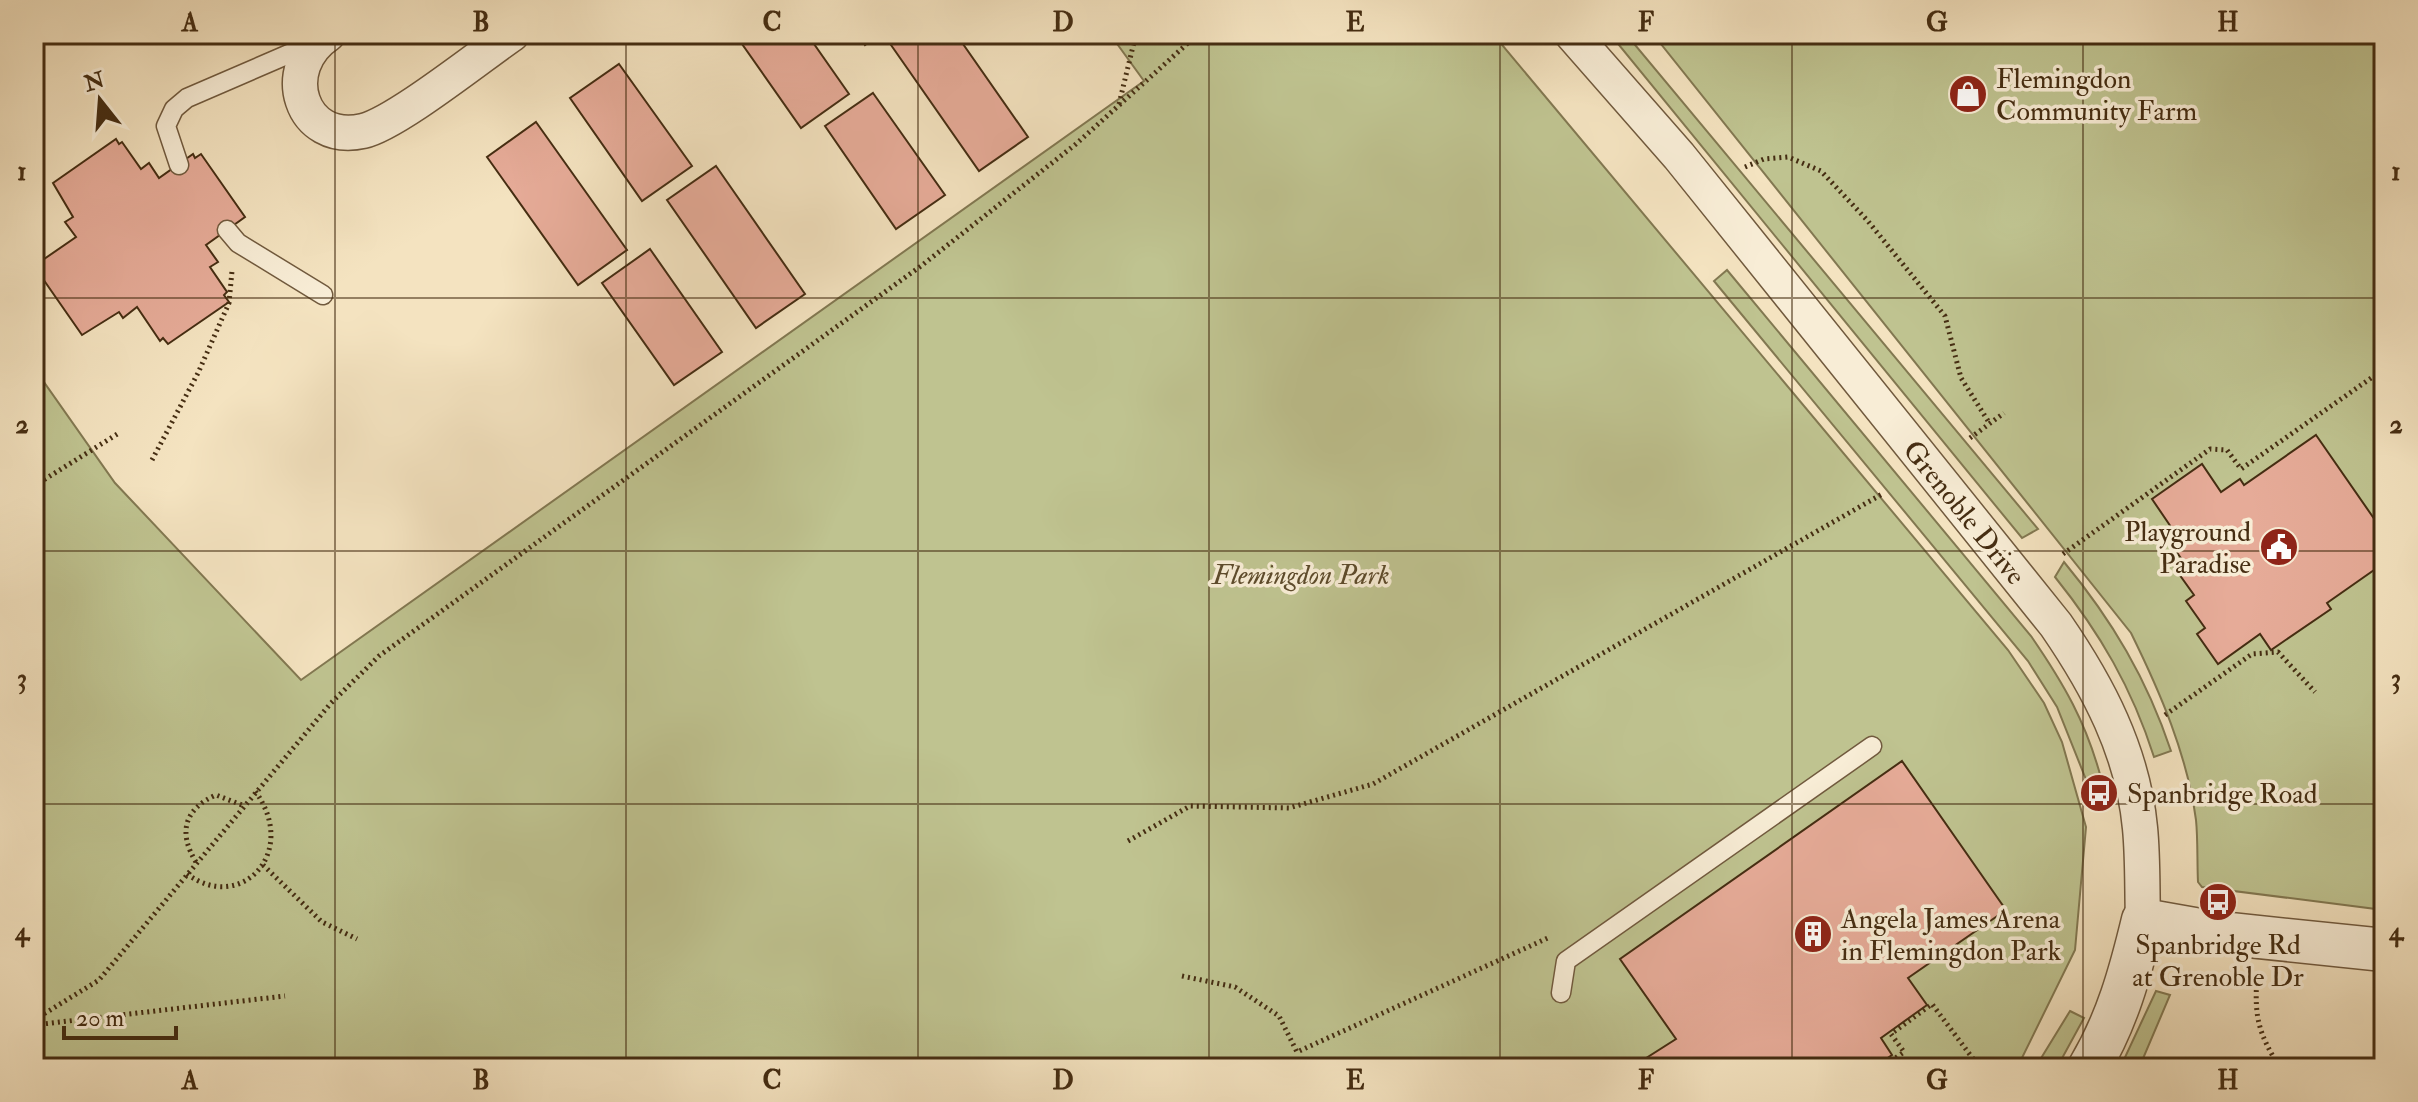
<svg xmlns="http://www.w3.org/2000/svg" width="2418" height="1102" viewBox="0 0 2418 1102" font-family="'IM FELL Double Pica',serif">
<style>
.green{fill:#bfc390;stroke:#827851;stroke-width:2}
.building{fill:#e6ab98;stroke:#452d12;stroke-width:2}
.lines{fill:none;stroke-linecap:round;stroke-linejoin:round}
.service-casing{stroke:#715a3e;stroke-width:21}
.minor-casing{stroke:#715a3e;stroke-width:37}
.tertiary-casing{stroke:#715a3e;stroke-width:45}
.path{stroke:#452d12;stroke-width:5;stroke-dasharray:2 4;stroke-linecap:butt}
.service{stroke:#f8edd6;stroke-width:18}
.minor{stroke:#f8edd6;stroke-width:34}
.tertiary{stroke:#f8edd6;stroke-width:42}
.grid{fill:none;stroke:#452d12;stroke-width:2;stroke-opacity:0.55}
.labels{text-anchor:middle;stroke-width:7;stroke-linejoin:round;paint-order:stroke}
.poi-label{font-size:28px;fill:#452d12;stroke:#f8edd6;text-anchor:start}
.street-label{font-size:28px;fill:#452d12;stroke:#f8edd6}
.park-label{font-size:28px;font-style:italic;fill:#5d4b2b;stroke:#f8edd6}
.neatline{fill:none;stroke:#452d12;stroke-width:3}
.grid-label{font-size:26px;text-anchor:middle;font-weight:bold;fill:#452d12}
</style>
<rect width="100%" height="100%" fill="#f4e3c0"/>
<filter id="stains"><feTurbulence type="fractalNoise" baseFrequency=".0025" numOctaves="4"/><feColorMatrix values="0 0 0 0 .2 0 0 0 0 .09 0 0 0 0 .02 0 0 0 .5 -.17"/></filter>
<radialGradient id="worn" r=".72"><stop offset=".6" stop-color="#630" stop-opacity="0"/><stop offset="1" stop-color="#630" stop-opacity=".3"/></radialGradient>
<!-- green -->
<g class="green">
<polygon points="1110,34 1493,34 2008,650 2044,703 2062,742 2086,827 2075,950 2017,1068 34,1068 34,368 115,483 301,680 1144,81"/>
<polygon points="1610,34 1626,34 2038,529 2022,538"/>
<path d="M1653,34H2384V910L2202,887L2198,882C2197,862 2198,840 2196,820C2187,754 2160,692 2131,633Z"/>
<path d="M1727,270L2031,636C2064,684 2086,722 2101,778L2087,782L2057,707L2028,661L1714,281Z"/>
<path d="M2064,562C2112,620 2147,679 2171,751L2154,757C2132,688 2100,633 2055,577Z"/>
<polygon points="2156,991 2170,995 2139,1068 2120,1068"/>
<polygon points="2070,1011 2084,1018 2060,1062 2056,1068 2035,1068"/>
</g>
<!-- building -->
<g class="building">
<polygon points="735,34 807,34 849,94 801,128"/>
<polygon points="858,34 880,34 865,45"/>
<polygon points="905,34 956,34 1028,137 979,171 891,45"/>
<polygon points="619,64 692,166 642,201 570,98"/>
<polygon points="873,93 945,195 896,229 825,126"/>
<polygon points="536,122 627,250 578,285 487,157"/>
<polygon points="116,139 119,144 122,142 141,169 149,163 159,178 193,154 195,158 201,154 245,217 206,245 218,262 210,267 227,292 224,295 229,302 168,344 163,338 160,341 137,307 123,318 119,312 82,335 34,266 76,237 65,222 73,217 53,183"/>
<polygon points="716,166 805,294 756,328 667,200"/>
<polygon points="650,249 722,352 674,385 602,283"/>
<polygon points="2316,435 2384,533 2384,563 2327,603 2331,609 2271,650 2260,634 2218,664 2197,634 2205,628 2186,601 2194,595 2174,567 2183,561 2163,533 2171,527 2152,499 2202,464 2221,492 2240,479 2244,485"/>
<polygon points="1902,761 2006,910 1908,978 1927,1005 1881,1038 1892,1055 1873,1068 1645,1068 1640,1062 1676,1039 1620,959"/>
</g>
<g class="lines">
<defs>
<g id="service">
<polyline points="179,165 166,126 174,109 187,98 312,44"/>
<polyline points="227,230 238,243 323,295"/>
<polyline points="1561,993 1566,961 1872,746"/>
</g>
<g id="minor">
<path d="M328,34C277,68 300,145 363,131C395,124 480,56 512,34"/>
<path d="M1572,34L1679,156L2056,625C2098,686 2133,752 2140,828C2143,858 2142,890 2143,920"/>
</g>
<path id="tertiary" d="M2089,1068C2117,1021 2130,974 2143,920L2211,932L2384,950"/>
</defs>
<!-- service casing -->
<use href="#service" class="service-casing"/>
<!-- minor casing -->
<use href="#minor" class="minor-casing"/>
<!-- tertiary casing -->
<use href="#tertiary" class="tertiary-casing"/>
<!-- path -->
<g class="path">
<polyline points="1119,104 1136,34"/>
<polyline points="1745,167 1764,159 1788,157 1821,171 1867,220 1945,316 1961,378 1990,424"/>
<polyline points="1970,438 2004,413"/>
<polyline points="152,460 198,373 229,303 232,271"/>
<polyline points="34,486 119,433"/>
<polyline points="2063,554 2210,449 2227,450 2241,469 2384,369"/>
<polyline points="2165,715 2252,654 2278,652 2315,692"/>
<polyline points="1128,841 1190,806 1289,808 1373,784 1884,493"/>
<path d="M196,862C178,833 184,809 216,795L242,805"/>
<polyline points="263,865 322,922 357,939"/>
<path d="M187,874C241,914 300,852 255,791"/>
<polyline points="1182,976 1235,987 1279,1016 1297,1052 1550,937"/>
<path d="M2257,978C2254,1018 2259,1034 2280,1068"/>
<polyline points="34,1020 99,980 331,703 379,656 921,266 1076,144 1198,34"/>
<polyline points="34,1025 285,996"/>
<polyline points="1881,1068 1904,1052 1891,1034 1932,1004 1980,1068"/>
</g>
<!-- service -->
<use href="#service" class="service"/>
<!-- minor -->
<use href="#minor" class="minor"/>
<!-- tertiary -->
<use href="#tertiary" class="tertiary"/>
</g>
<!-- grid -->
<path class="grid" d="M335,34V1068M626,34V1068M918,34V1068M1209,34V1068M1500,34V1068M1792,34V1068M2083,34V1068M34,298H2384M34,551H2384M34,804H2384"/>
<!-- icons -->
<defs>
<symbol id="shop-disc" viewBox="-11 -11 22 22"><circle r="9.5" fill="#8f2418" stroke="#f8edd6"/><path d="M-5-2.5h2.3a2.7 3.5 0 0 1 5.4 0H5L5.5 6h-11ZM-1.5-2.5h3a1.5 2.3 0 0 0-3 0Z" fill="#fff"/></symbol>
<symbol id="civic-disc" viewBox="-11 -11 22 22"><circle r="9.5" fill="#8f2418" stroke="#f8edd6"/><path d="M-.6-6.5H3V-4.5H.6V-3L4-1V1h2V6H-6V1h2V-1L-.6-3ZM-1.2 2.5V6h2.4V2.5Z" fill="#fff"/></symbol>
<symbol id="bus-disc" viewBox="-11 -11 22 22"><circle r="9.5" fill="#8f2418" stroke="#f8edd6"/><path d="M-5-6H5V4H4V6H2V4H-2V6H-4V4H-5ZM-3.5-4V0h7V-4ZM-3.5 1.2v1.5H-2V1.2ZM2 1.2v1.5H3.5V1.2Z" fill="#fff"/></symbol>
<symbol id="building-disc" viewBox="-11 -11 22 22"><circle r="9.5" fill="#8f2418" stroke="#f8edd6"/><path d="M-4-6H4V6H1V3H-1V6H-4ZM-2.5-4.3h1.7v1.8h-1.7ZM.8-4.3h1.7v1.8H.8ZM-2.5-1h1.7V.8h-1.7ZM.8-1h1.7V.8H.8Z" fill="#fff"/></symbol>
</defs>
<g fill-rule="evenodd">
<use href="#shop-disc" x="1946" y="72" width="44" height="44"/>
<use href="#civic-disc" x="2257" y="525" width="44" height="44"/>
<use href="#bus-disc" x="2077" y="771" width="44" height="44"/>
<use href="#bus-disc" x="2196" y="880" width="44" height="44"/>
<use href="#building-disc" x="1791" y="912" width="44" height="44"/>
</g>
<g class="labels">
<!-- poi labels -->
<g class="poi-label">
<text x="1996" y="88">Flemingdon<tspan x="1996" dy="32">Community Farm</tspan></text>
<text x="2251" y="541" text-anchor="end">Playground<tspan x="2251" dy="32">Paradise</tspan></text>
<text x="2127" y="803">Spanbridge Road</text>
<text x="1841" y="928">Angela James Arena<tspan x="1841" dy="32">in Flemingdon Park</tspan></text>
<text x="2218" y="954" text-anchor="middle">Spanbridge Rd<tspan x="2218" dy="32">at Grenoble Dr</tspan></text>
</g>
<!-- street labels -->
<g class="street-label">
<text transform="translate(1965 512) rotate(51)" y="10">Grenoble Drive</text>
</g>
<!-- park labels -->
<g class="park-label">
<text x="1301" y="584">Flemingdon Park</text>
</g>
</g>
<!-- margin -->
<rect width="2418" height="1102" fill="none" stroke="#f4e3c0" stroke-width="88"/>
<!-- north arrow -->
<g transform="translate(100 100) rotate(343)" stroke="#f8edd6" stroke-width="6" paint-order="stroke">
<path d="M0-6L14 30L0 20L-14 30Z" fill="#452d12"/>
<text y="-12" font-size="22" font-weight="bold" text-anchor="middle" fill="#452d12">N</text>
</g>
<!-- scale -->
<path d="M64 1026v12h112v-12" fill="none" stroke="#452d12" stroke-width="4"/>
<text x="76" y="1026" font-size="24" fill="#452d12" stroke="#f8edd6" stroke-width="6" paint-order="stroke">20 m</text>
<rect x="44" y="44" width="2330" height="1014" class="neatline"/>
<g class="grid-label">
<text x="190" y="31">A</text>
<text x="481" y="31">B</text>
<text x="772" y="31">C</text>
<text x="1063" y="31">D</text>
<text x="1355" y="31">E</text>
<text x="1646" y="31">F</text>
<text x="1937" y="31">G</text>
<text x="2228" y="31">H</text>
<text x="22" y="180">1</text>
<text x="2396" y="180">1</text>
<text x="22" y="433">2</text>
<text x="2396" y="433">2</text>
<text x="22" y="687">3</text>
<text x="2396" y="687">3</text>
<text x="22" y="940">4</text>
<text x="2396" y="940">4</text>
<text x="190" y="1089">A</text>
<text x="481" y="1089">B</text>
<text x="772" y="1089">C</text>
<text x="1063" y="1089">D</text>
<text x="1355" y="1089">E</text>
<text x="1646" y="1089">F</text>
<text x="1937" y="1089">G</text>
<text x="2228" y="1089">H</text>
</g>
<rect width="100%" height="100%" filter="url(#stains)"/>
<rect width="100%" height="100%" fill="url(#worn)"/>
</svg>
